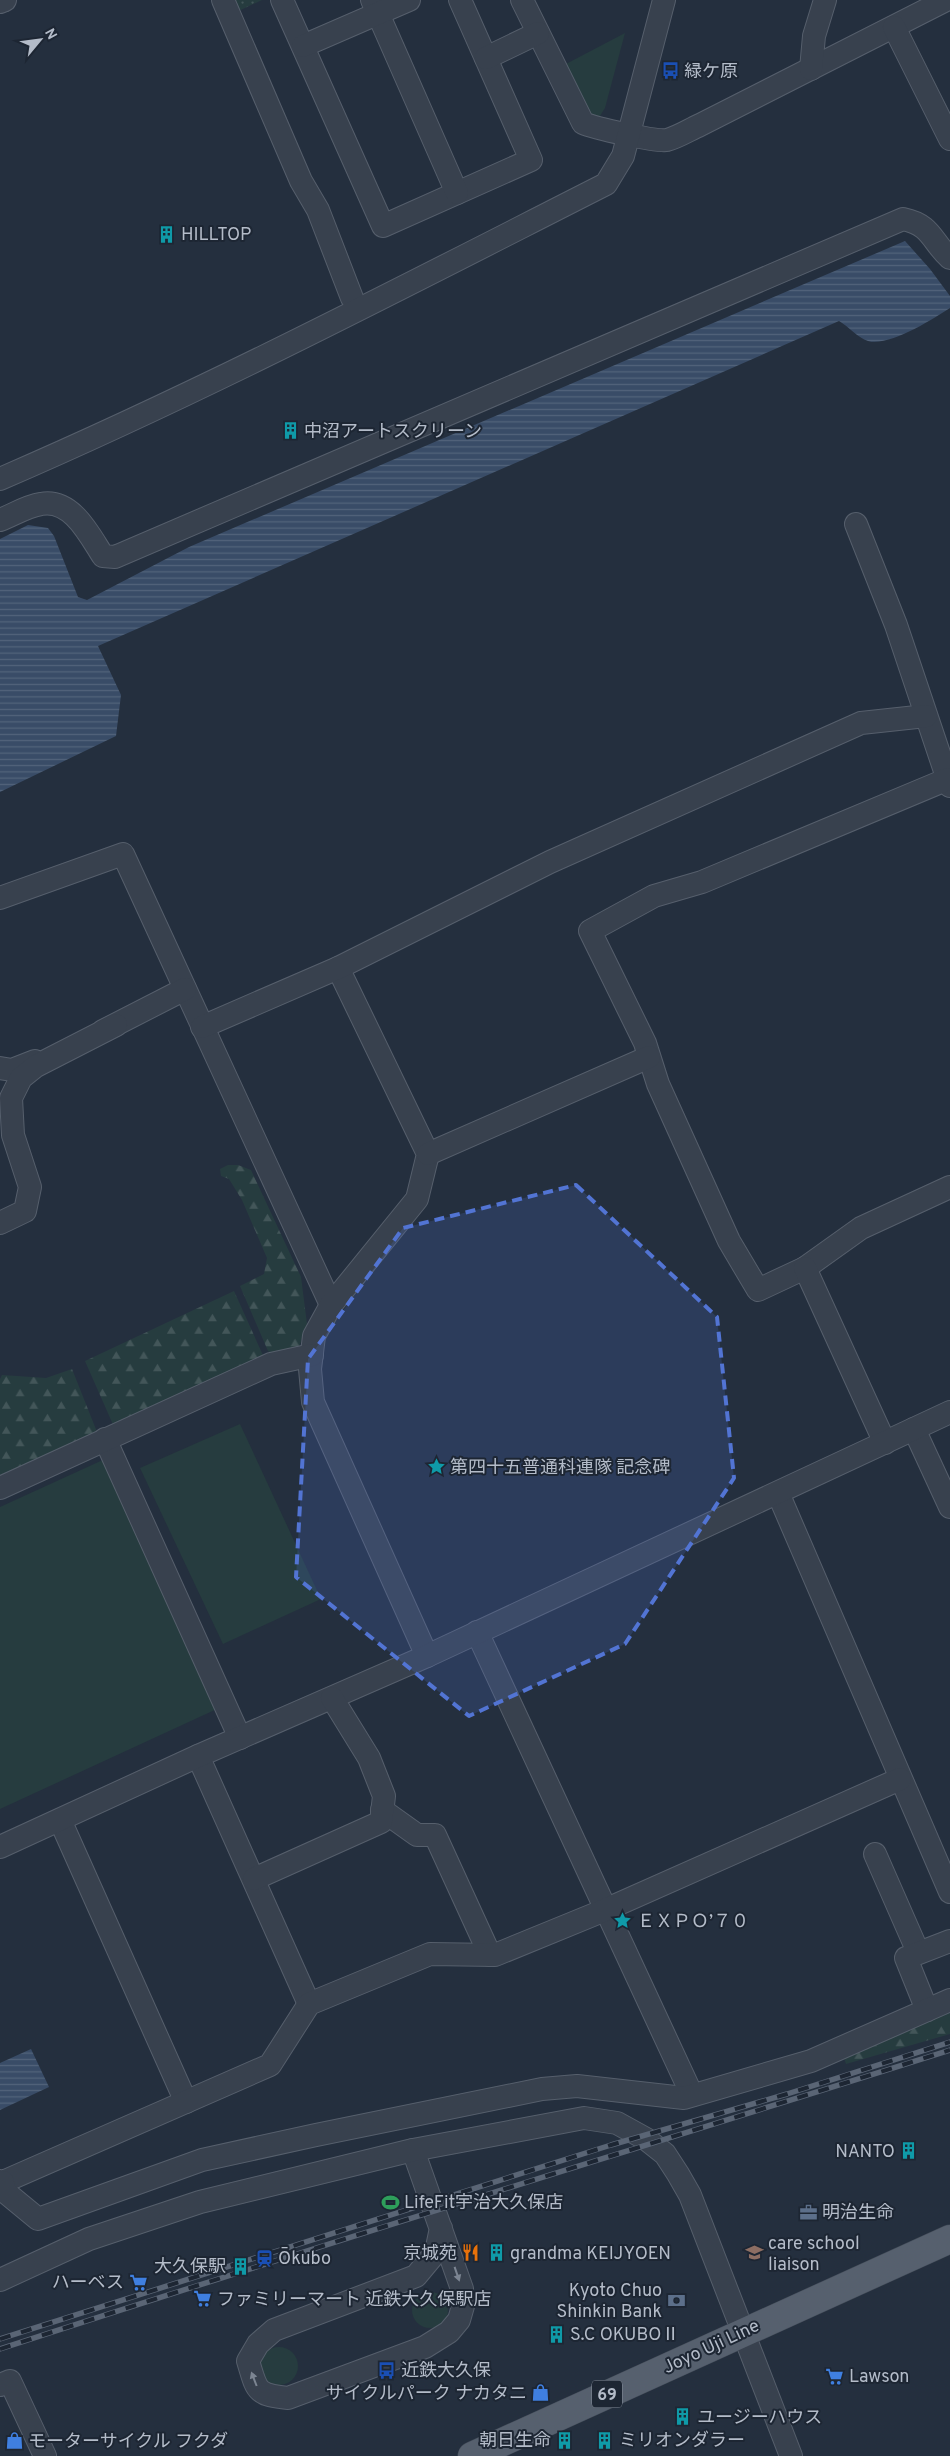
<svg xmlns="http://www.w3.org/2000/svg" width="950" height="2456" viewBox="0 0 950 2456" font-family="Overpass,'Noto Sans JP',sans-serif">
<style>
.grass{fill:#263c3f}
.forest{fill:url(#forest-firs)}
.park{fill:url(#park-dots)}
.water{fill:url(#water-rules)}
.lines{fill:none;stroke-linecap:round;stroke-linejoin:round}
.minor-casing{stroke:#565f6c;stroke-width:24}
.major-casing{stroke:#414a57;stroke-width:29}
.minor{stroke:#38414e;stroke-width:22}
.major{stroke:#56606e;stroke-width:28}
.rail-casing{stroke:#5a6575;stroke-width:5.5}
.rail{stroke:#1d2633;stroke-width:4;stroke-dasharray:11;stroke-linecap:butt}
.oneway{fill:#7c8592}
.marked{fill:#5274d3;fill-opacity:0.2;stroke:#5274d3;stroke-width:4;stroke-dasharray:10 6;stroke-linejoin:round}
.labels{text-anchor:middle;stroke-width:4;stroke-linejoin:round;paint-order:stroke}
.shield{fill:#1d2633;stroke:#878f9c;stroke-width:1}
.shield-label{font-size:16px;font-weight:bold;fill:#b4bcc9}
.poi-label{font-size:18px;fill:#b4bcc9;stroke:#1d2633;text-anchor:start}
.street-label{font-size:18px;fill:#b4bcc9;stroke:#1d2633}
</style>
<defs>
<pattern id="forest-firs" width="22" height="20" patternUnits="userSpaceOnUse" patternTransform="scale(1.25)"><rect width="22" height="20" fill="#263c3f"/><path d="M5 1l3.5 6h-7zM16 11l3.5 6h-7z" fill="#435659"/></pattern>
<pattern id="park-dots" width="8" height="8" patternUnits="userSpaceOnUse" patternTransform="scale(1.25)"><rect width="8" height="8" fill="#263c3f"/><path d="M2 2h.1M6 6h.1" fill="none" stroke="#435659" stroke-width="1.8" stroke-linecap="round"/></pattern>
<pattern id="water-rules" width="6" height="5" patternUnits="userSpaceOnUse" patternTransform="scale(1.25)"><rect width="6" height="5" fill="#394c67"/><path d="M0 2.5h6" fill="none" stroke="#53647b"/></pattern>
</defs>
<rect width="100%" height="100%" fill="#242f3e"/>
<!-- grass -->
<g class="grass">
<polygon points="625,33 605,108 598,119 592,118 564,65"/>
<polygon points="240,1424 321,1599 223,1644 140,1468"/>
<polygon points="105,1459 219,1708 0,1809 0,1507"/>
<circle cx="430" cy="2310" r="18"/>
<circle cx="279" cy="2366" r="19"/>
</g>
<!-- forest -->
<g class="forest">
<polygon points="228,1165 238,1165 251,1170 301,1277 307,1324 299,1347 275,1356 268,1351 240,1286 264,1274 267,1258 242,1200 229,1179 221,1176 220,1169"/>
<polygon points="234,1291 266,1362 115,1429 85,1361"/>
<polygon points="72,1369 97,1432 0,1476 0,1379 2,1375 46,1378"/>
<polygon points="950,2000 950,2034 846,2064 841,2048"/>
</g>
<!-- park -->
<polygon class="park" points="226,0 262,0 232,14"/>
<!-- water -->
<g class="water">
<path d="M905,241L930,269L950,296V308C933,319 889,347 868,341C858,338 848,326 839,321L98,646L121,695L116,736L0,792V539L28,525L48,528L54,536L78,597L87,600L189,547Z"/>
<polygon points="31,2049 49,2087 0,2110 0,2063"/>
</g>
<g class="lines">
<defs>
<g id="minor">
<polyline points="223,0 301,181 318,210 352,298"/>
<polyline points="282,0 383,226 531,160 460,0"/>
<polyline points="372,0 457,193"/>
<path d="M522,0L583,123C594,128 656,142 667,140C678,137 689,130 700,125L946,0"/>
<polyline points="0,2 5,0"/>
<polyline points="894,27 950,139"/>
<polyline points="303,46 409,0"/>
<polyline points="486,58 538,33"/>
<polyline points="811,69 814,36 825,0"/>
<path d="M0,479C206,390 405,286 606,184L623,156L664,0"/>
<path d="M0,520C13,515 27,506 41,504C72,498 90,536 103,556L115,557L903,219C932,225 931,241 950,258"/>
<polyline points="856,524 896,625 950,786"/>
<polyline points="948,779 702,882 654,896 590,931 645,1043 658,1084 729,1241 758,1290 805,1268 861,1228 950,1187"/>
<polyline points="0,898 123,854 331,1305"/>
<polyline points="338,968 428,1154 417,1199 331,1305 314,1336 310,1369 313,1402 427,1656"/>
<polyline points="202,1027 338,968 550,862 861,723 926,716"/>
<polyline points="103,1031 185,989"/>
<polyline points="0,1068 12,1070 35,1061"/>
<polyline points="428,1154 649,1057"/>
<polyline points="0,1223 25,1211 30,1187 13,1135 11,1098 21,1078 36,1066 116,1025"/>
<polyline points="805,1268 885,1443"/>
<polyline points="914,1429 950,1507"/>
<polyline points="105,1439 240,1738"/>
<polyline points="0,1488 271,1364 312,1355"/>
<polyline points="778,1493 950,1892"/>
<polyline points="477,1632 692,2095"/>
<polyline points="198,1756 309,2004"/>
<polyline points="382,1810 417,1835 435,1835 490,1955"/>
<polyline points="60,1820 186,2102"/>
<polyline points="0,1847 198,1756 427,1656 950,1412"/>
<polyline points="875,1854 918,1952"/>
<polyline points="254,1879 381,1822 384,1796 369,1758 332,1698"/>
<polyline points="927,2010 906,1958 950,1941"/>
<path d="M413,2150L462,2289L463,2306L459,2320L449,2332L425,2347L288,2398C255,2395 257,2390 248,2361L258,2344L274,2330L416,2276L436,2252L441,2228"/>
<polyline points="0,2181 3,2182 270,2065 309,2004 430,1954 495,1955 605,1910 900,1779"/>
<polyline points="3,2182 4,2191 38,2219 202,2160 316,2135 542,2089 577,2086 684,2098 811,2061 950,2000"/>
<polyline points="0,2280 89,2239 200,2202 413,2150 584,2118 617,2123 646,2139 665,2154 678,2174 690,2195 791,2456"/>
<polyline points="0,2385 10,2381 45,2456"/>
</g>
<polyline id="major" points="472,2456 950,2239"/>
</defs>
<!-- minor casing -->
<use href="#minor" class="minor-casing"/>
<!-- major casing -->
<use href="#major" class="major-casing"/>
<!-- minor -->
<use href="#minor" class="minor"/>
<!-- major -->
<use href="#major" class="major"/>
<defs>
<g id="rail">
<polyline points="0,2339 611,2145 787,2094 950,2042"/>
<path d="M0,2349C316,2246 633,2150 950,2050"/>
</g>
</defs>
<!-- rail casing -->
<use href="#rail" class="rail-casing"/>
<!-- rail -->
<use href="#rail" class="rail"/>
</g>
<!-- one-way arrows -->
<defs><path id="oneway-solid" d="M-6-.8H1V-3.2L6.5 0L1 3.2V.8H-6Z" transform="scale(1.25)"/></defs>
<g class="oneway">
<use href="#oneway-solid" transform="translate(457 2274) rotate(71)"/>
<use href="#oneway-solid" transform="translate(254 2379) rotate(-111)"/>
</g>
<!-- marked area -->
<path class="marked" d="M576,1185L717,1317L734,1478L625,1644L469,1716L296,1577L308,1359L403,1228Z"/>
<!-- icons -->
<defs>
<symbol id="bus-bare" viewBox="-9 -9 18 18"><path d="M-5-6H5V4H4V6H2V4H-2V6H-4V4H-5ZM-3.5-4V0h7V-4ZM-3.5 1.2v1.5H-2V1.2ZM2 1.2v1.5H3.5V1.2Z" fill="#1a4fb4" stroke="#1d2633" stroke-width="2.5" paint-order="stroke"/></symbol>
<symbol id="building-bare" viewBox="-9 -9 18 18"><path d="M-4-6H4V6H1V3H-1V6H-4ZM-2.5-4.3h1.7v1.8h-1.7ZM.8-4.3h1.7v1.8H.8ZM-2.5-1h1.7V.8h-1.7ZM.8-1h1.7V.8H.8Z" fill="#0f9aa8" stroke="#1d2633" stroke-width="2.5" paint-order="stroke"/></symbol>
<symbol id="sight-bare" viewBox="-9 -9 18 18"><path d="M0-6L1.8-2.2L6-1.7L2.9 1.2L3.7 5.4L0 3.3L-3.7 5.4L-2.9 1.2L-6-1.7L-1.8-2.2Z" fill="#0f9aa8" stroke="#1d2633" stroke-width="2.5" paint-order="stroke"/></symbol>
<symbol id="stadium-bare" viewBox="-9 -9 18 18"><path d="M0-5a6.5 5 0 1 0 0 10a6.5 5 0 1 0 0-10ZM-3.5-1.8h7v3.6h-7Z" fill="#2e9e5b" stroke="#1d2633" stroke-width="2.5" paint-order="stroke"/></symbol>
<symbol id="office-bare" viewBox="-9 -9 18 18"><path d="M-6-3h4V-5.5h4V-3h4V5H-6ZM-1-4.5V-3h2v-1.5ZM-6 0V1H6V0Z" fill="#5c6f8a" stroke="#1d2633" stroke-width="2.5" paint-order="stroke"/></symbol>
<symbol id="restaurant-bare" viewBox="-9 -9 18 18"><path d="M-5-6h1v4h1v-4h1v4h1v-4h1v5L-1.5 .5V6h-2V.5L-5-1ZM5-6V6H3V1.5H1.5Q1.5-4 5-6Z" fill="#e8710a" stroke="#1d2633" stroke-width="2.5" paint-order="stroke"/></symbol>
<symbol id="school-bare" viewBox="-9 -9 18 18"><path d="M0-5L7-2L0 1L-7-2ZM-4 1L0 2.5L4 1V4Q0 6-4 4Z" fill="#8d6e63" stroke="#1d2633" stroke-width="2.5" paint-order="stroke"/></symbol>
<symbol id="station-bare" viewBox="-9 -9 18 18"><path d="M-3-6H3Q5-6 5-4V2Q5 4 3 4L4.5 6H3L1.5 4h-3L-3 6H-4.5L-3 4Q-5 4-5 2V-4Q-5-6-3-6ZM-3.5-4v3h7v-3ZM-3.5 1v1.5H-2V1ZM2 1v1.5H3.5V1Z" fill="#1a4fb4" stroke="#1d2633" stroke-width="2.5" paint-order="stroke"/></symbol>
<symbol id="supermarket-bare" viewBox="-9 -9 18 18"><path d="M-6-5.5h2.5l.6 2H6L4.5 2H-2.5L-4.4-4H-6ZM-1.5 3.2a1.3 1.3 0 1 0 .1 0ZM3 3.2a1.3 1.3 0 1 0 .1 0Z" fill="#3f7fe0" stroke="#1d2633" stroke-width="2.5" paint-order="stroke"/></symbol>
<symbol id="bank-bare" viewBox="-9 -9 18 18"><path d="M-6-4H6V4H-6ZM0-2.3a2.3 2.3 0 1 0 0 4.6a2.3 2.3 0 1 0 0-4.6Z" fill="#5c6f8a" stroke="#1d2633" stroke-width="2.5" paint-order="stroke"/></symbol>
<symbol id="shop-bare" viewBox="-9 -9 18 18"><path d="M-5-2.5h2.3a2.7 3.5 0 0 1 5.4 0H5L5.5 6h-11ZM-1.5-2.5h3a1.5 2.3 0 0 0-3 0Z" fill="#3f7fe0" stroke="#1d2633" stroke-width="2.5" paint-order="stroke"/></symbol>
</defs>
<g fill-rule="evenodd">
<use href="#bus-bare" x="658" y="58" width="25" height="25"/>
<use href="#building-bare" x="154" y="222" width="25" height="25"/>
<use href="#building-bare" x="278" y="418" width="25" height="25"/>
<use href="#sight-bare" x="424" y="1454" width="25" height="25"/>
<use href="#sight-bare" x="610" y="1908" width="25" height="25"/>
<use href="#building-bare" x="896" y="2138" width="25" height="25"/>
<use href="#stadium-bare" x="378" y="2190" width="25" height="25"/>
<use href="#office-bare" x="796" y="2200" width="25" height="25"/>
<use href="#restaurant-bare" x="458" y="2240" width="25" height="25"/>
<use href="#building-bare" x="484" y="2240" width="25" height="25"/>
<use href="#school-bare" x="742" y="2240" width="25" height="25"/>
<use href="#station-bare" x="252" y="2246" width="25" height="25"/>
<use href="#building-bare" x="228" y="2254" width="25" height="25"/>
<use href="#supermarket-bare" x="126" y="2270" width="25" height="25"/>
<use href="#supermarket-bare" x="190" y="2286" width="25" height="25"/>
<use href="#bank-bare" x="664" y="2288" width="25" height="25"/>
<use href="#building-bare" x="544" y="2322" width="25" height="25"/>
<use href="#bus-bare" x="374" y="2358" width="25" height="25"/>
<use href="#supermarket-bare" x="822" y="2364" width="25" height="25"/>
<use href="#shop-bare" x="528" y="2380" width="25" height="25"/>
<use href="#building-bare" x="670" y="2404" width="25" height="25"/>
<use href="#building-bare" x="552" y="2428" width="25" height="25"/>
<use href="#building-bare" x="592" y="2428" width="25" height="25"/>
<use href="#shop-bare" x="2" y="2428" width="25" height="25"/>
</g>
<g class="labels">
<!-- shield labels -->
<rect class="shield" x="592" y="2380.5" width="30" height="27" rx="4"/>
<g class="shield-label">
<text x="607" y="2400">69</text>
</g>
<!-- poi labels -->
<g class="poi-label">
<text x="684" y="77">緑ケ原</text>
<text x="181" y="240">HILLTOP</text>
<text x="304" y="437">中沼アートスクリーン</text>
<text x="450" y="1473">第四十五普通科連隊 記念碑</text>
<text x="637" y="1927">ＥＸＰＯ’７０</text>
<text x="895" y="2157" text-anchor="end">NANTO</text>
<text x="404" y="2208">LifeFit宇治大久保店</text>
<text x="822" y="2218">明治生命</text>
<text x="768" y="2249">care school<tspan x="768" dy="21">liaison</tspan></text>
<text x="457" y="2259" text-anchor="end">京城苑</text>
<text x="510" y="2259">grandma KEIJYOEN</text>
<text x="278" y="2264">Ōkubo</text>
<text x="226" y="2272" text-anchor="end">大久保駅</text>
<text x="124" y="2288" text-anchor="end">ハーベス</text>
<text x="662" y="2296" text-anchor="end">Kyoto Chuo<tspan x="662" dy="21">Shinkin Bank</tspan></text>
<text x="217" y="2305">ファミリーマート 近鉄大久保駅店</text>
<text x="570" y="2340">S.C OKUBOⅡ</text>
<text x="401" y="2376">近鉄大久保</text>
<text x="849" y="2382">Lawson</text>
<text x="527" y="2399" text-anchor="end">サイクルパーク ナカタニ</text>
<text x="697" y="2423">ユージーハウス</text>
<text x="551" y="2446" text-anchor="end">朝日生命</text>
<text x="619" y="2446">ミリオンダラー</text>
<text x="28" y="2447">モーターサイクル フクダ</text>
</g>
<!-- street labels -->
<g class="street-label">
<text transform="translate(711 2346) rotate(-25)" y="6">Joyo Uji Line</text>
</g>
</g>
<!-- north arrow -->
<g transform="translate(40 40) rotate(61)" stroke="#1d2633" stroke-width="4" paint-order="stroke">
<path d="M0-4L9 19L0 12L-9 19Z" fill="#b4bcc9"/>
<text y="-8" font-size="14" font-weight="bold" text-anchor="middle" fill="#b4bcc9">N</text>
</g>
</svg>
